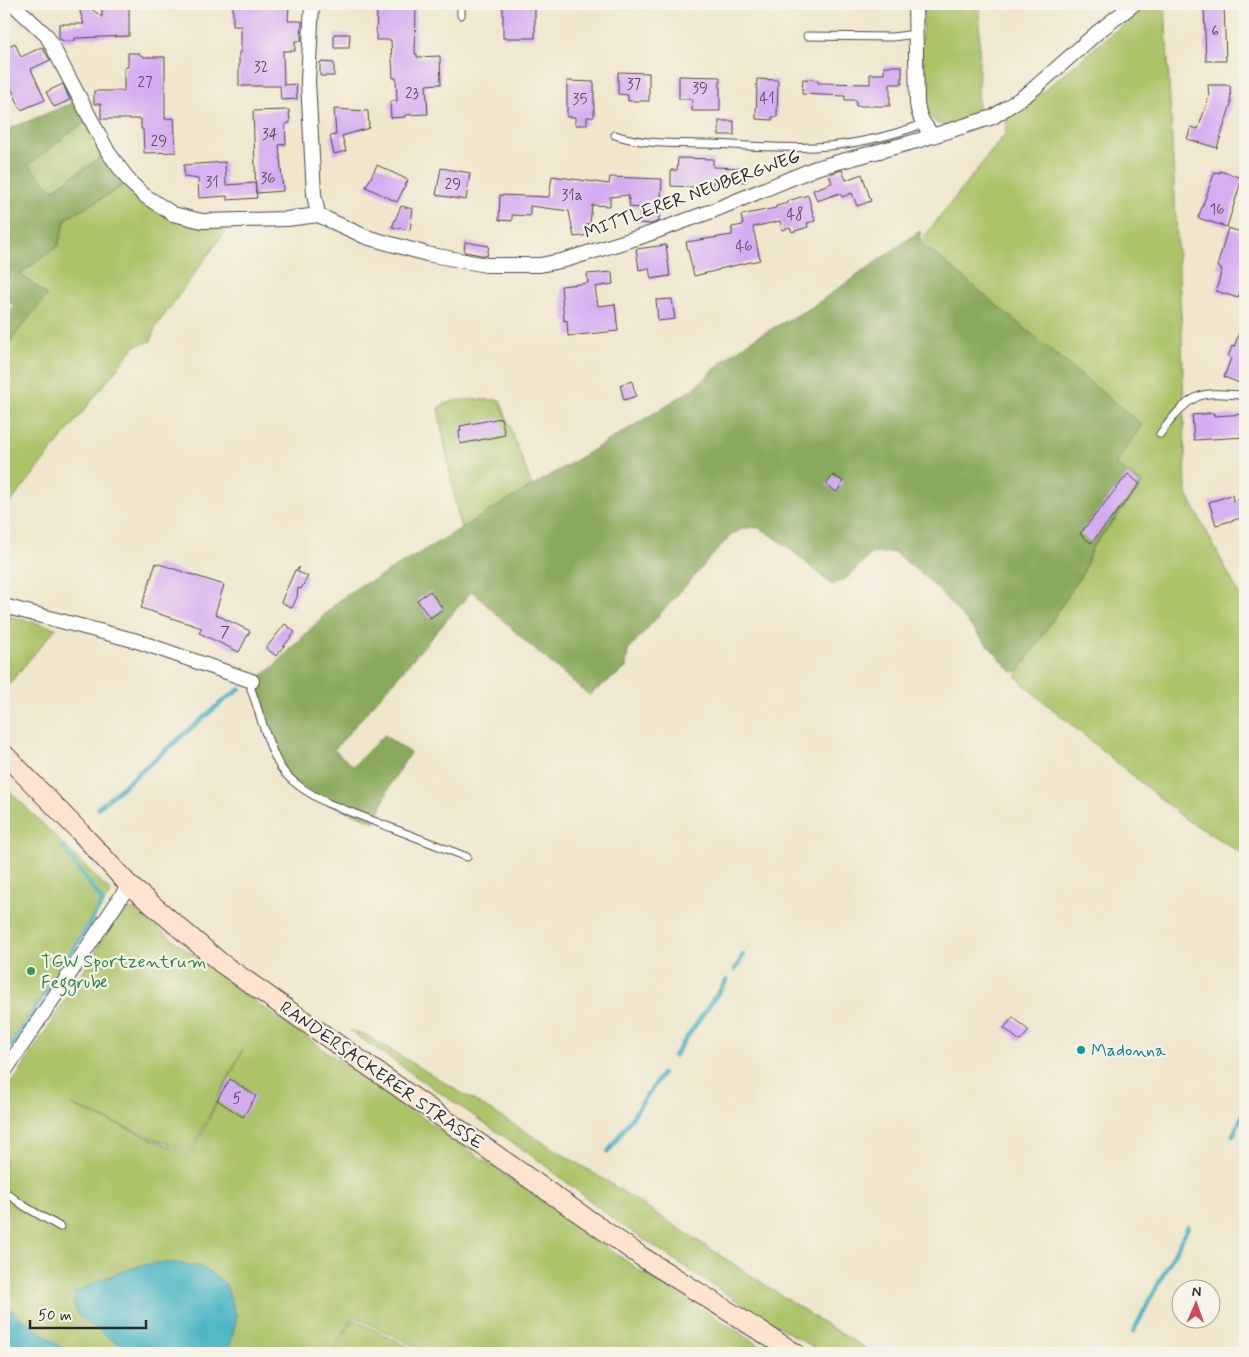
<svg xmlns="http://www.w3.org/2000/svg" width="1249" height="1357" viewBox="0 0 1249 1357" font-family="Mynerve,sans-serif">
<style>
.green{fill:#acc368;stroke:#6c774a;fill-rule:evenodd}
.forest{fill:#89a95c;stroke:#5a6a44}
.water{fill:#46b4c3;stroke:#387077}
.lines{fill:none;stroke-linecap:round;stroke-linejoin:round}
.stream{stroke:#46b4c3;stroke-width:4.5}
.building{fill:#d4acf2}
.service-casing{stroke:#484743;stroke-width:9}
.minor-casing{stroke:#484743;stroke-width:16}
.secondary-casing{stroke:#484743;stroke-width:21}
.service{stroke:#fff;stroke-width:7}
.minor{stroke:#fff;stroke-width:14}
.secondary{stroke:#fde4d0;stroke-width:19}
.leisure-dot{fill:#2e9e5b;stroke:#f7f3e8;stroke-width:2}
.culture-dot{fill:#0f9aa8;stroke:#f7f3e8;stroke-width:2}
.labels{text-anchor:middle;stroke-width:4.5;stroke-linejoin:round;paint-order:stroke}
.number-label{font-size:15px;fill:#554b5d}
.street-label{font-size:18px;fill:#2b2b2b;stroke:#f7f3e8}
.leisure-label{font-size:18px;fill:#27864d;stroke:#f7f3e8;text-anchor:start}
.culture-label{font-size:18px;fill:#0d838f;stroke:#f7f3e8;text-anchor:start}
</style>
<rect width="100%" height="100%" fill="#f7f3e8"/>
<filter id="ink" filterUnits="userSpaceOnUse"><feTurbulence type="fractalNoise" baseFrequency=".02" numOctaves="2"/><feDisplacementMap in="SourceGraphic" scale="10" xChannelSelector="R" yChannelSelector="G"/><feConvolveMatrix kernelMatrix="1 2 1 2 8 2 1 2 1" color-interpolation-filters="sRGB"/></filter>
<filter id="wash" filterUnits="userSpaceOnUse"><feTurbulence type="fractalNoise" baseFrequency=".0096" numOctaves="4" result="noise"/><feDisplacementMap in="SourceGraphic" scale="20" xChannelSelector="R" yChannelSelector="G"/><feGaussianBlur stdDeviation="1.12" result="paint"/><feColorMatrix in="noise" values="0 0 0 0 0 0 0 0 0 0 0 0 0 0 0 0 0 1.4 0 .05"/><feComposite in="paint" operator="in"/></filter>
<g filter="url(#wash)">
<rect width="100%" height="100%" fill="#efe6cb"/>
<!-- green -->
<g class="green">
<path d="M923,4H980L978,115C968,119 952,128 941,125C935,123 927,115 925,109C918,81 923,34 923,4Z"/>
<polygon points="1147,4 1165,4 1182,335 1186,492 1245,606 1245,855 1185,819 1027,688 1016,676 1084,571 1092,548 1143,484 1114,464 920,242 1005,134 1007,119 1034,99"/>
<polygon points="90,118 108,152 52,190 27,165"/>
<polygon points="130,182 161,207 228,220 227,229 155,328 151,341 135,346 4,511 4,349 47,295 20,274 58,246 66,219"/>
<path d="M500,400L532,486L462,528L459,522L438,408C455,396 480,400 500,400Z"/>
<polygon points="4,615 56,628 4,690"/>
<polygon points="4,785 111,892 4,1051"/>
<path d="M123,908L134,910L264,1008L491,1165L636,1268L772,1353H428L353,1316L332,1353H67L42,1336L4,1304V1088L14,1081ZM243,1049L191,1156L71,1105L190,1153Z"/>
<polygon points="350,1031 366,1035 605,1180 822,1322 873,1353 822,1353 720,1290 613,1219 541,1162"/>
<polygon points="353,1319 421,1353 334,1353"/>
</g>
<!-- forest -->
<g class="forest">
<polygon points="74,86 90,118 28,165 53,190 108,152 130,182 66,219 58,246 20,274 47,295 4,349 4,319 14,306 4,298 4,131 72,103 66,90"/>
<path d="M920,231V242L1142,425L1115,464L1143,484L1092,548L1084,571L1019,671L1012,672L931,582L894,552L871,554L847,578L832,585C820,575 769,529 758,528C745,526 739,530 729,537L628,650L626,668L589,695L525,641L472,591L334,750L353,766L384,735L410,753L391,783L375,822L327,803L292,780L275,756L252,681L270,670L337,602L361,585L374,580L633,426L694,388L728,357L753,339L812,307Z"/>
</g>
<!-- water -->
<g class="water">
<path d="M176,1263L202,1267L225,1283L237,1317L228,1353H131L80,1317L74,1307V1293C97,1281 122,1270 148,1264C157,1262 167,1263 176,1263Z"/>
<polygon points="4,1305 69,1353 4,1353"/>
</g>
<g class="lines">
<!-- stream -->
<g class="stream">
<polyline points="98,808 223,701 240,689"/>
<polyline points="735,970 743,955"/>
<polyline points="12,1046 103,902 63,848"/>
<polyline points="674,1056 727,980"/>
<polyline points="1233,1135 1245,1110"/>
<polyline points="608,1152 662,1074"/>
<polyline points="1133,1332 1188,1227"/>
</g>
</g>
<g id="blocks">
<!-- building -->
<g class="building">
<polygon points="78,4 85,4 102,17 102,4 129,6 129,36 75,38 75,41 64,41 59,39 59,24 84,24"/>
<polygon points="233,4 289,4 288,21 302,21 301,41 295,41 295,51 283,51 284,85 296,84 297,99 281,100 280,86 239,86 239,52 241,52 241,26 233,26"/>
<polygon points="377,4 416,4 415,54 417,54 417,57 440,56 441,84 426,85 428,114 405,115 405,117 391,118 390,101 397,101 396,78 393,78 391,40 376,40"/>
<rect x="503" y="4" width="32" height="34"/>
<polygon points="1204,4 1224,4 1226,61 1206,61"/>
<polygon points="334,34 350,34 349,48 334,48"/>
<polygon points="15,43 21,57 42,47 50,60 31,69 45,100 21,110 4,72 4,48"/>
<polygon points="128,53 138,53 144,57 165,57 165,119 174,118 176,152 144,153 143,129 141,129 141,119 101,119 101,104 94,104 94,91 124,91 124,67 128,67"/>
<polygon points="320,62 334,63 334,76 320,76"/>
<polygon points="884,66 902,66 902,84 890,84 890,106 856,106 856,100 845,100 845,96 802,94 803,79 818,80 818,83 870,84 870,74 884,74"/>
<polygon points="618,72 649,73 649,101 628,101 628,95 618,94"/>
<polygon points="679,76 720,77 720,111 692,111 692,99 679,99"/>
<polygon points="757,79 778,80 777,117 772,117 772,120 756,119"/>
<polygon points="567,81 594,82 594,117 587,117 587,125 575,125 575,117 567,117"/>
<polygon points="63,84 70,100 54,107 46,92"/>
<polygon points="1208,85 1230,85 1231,104 1217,148 1187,139 1191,127 1198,129 1209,97"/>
<polygon points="334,109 368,111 369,128 342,136 346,151 334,154 330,136 336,135"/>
<polygon points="289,110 290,123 285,124 286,144 279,145 283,191 256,193 253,111"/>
<rect x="719" y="121" width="15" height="14"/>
<polygon points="678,158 713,159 713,167 747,168 746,182 713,180 713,188 671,186 671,170 677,170"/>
<polygon points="225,162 226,185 255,183 257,198 227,200 227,196 199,198 198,179 184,177 184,165"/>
<polygon points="377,165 408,180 397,202 366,187"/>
<polygon points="441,168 470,173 466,200 436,195"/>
<polygon points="842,170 846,180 862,174 871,201 857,206 852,193 842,197 840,193 817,201 813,190 832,183 829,174"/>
<polygon points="1220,171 1242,178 1227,227 1198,218 1215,172 1220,173"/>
<polygon points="552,176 609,184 610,177 662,179 661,199 659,199 659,221 651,224 639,223 640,208 630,207 628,195 610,197 610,206 592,205 590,223 587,224 589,235 574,237 569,211 530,206 530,216 512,215 512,221 499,220 500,195 549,197"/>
<polygon points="808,195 815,221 807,223 808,227 792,232 790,228 782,230 780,221 753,227 760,260 719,269 719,270 694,276 686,242 732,235 732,227 743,225 741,215 776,208 776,206 788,203 787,201"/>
<polygon points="401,206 413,209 410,230 392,227"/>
<polygon points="1228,228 1244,233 1242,240 1245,240 1245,273 1238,298 1216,291 1222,269 1217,267"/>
<polygon points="465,242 489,246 487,256 464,252"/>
<polygon points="666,245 670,276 651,279 649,268 639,270 636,249"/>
<polygon points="612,272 613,284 595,287 598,306 615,304 618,331 568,336 567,320 564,321 561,286 588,283 587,274"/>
<polygon points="672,299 675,319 658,321 656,300"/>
<polygon points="1243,322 1245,322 1245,385 1224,377 1231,358 1228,357 1232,346 1234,347"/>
<polygon points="632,381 636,396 624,400 620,385"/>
<polygon points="1214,413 1214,416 1245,414 1245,437 1194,440 1192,415"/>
<polygon points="501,418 505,435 460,444 459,431 461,431 460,426"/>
<polygon points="1128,474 1140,484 1091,543 1080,534"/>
<polygon points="833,475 843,481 837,492 826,485"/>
<polygon points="1232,495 1233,501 1245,498 1245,517 1216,525 1209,502"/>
<polygon points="156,563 224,585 215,614 250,631 239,652 199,633 202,628 141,608"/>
<polygon points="299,567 298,572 308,576 301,589 298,588 297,597 292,608 281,602 295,570 296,571"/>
<polygon points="430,591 443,609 430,618 417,600"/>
<polygon points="285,624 295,632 276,656 266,648"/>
<polygon points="1013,1017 1029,1031 1020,1041 1004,1028"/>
<polygon points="230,1079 256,1096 243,1117 217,1100"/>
</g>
</g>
</g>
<g filter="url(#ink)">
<use href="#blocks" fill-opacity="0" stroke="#484743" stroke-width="1"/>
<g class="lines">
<defs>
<g id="service">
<polyline points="461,15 461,4"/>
<polyline points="807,36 892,37 916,34"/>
<path d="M615,135C644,145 678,143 709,144C744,145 780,149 815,147C852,145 888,137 923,124"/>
<path d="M1160,434C1170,421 1182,404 1197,397C1210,391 1231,395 1245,395"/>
<path d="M252,681L251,689C259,711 269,750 281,768C292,784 311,794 327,803L467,857"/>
<polyline points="4,1191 24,1206 60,1227"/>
</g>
<g id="minor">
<polyline points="13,4 47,36 108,152 130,182 145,196 173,214 202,221 287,219 318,215"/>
<polyline points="312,4 308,81 314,194 318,215"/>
<path d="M915,4L917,104C919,118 924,125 933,136"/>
<polyline points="318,215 366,237 427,254 486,265 540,265 565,260 643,236 712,211 816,168 913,142 993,117 1030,92 1099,31 1134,4"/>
<polyline points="4,606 137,641 252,681"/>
<polyline points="4,1072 129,885"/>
</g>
<polyline id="secondary" points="4,754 80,832 129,885 221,963 642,1257 795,1353"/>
</defs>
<!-- service casing -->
<use href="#service" class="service-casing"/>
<!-- minor casing -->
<use href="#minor" class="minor-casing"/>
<!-- secondary casing -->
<use href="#secondary" class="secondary-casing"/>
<!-- service -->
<use href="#service" class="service"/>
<!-- minor -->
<use href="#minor" class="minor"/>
<!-- secondary -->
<use href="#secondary" class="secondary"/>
</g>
</g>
<!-- markers -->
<circle class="leisure-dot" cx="31" cy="971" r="5"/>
<circle class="culture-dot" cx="1081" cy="1050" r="5"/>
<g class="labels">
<!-- number labels -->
<g class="number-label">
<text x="1215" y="36">6</text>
<text x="261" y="72">32</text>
<text x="145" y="87">27</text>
<text x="634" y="89">37</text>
<text x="700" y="93">39</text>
<text x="412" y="98">23</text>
<text x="767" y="103">41</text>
<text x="580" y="104">35</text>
<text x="270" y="139">34</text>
<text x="159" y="146">29</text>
<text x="268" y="183">36</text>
<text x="212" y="187">31</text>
<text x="453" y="189">29</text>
<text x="572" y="200">31a</text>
<text x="1217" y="214">16</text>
<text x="795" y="219">48</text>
<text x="744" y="251">46</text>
<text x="225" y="637">7</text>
<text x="237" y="1103">5</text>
</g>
<!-- street labels -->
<g class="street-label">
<text transform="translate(692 194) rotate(-20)" y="6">MITTLERER NEUBERGWEG</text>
<text transform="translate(382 1075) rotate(35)" y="6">RANDERSACKERER STRASSE</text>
</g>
<!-- leisure labels -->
<g class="leisure-label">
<text x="41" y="967">TGW Sportzentrum<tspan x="41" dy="21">Feggrube</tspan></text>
</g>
<!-- culture labels -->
<g class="culture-label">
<text x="1091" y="1056">Madonna</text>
</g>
</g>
<!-- margin -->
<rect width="1249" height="1357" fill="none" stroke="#f7f3e8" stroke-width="20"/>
<!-- north arrow -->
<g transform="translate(1196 1304) rotate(2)"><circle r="24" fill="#f7f3e8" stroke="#a5a39c"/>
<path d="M0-4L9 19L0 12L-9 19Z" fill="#d1495b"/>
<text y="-8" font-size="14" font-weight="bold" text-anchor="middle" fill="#2b2b2b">N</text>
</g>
<!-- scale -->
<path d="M30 1320v8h116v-8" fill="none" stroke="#2b2b2b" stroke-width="2.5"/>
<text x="38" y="1320" font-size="15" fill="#2b2b2b" stroke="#f7f3e8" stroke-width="4" paint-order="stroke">50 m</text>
</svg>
